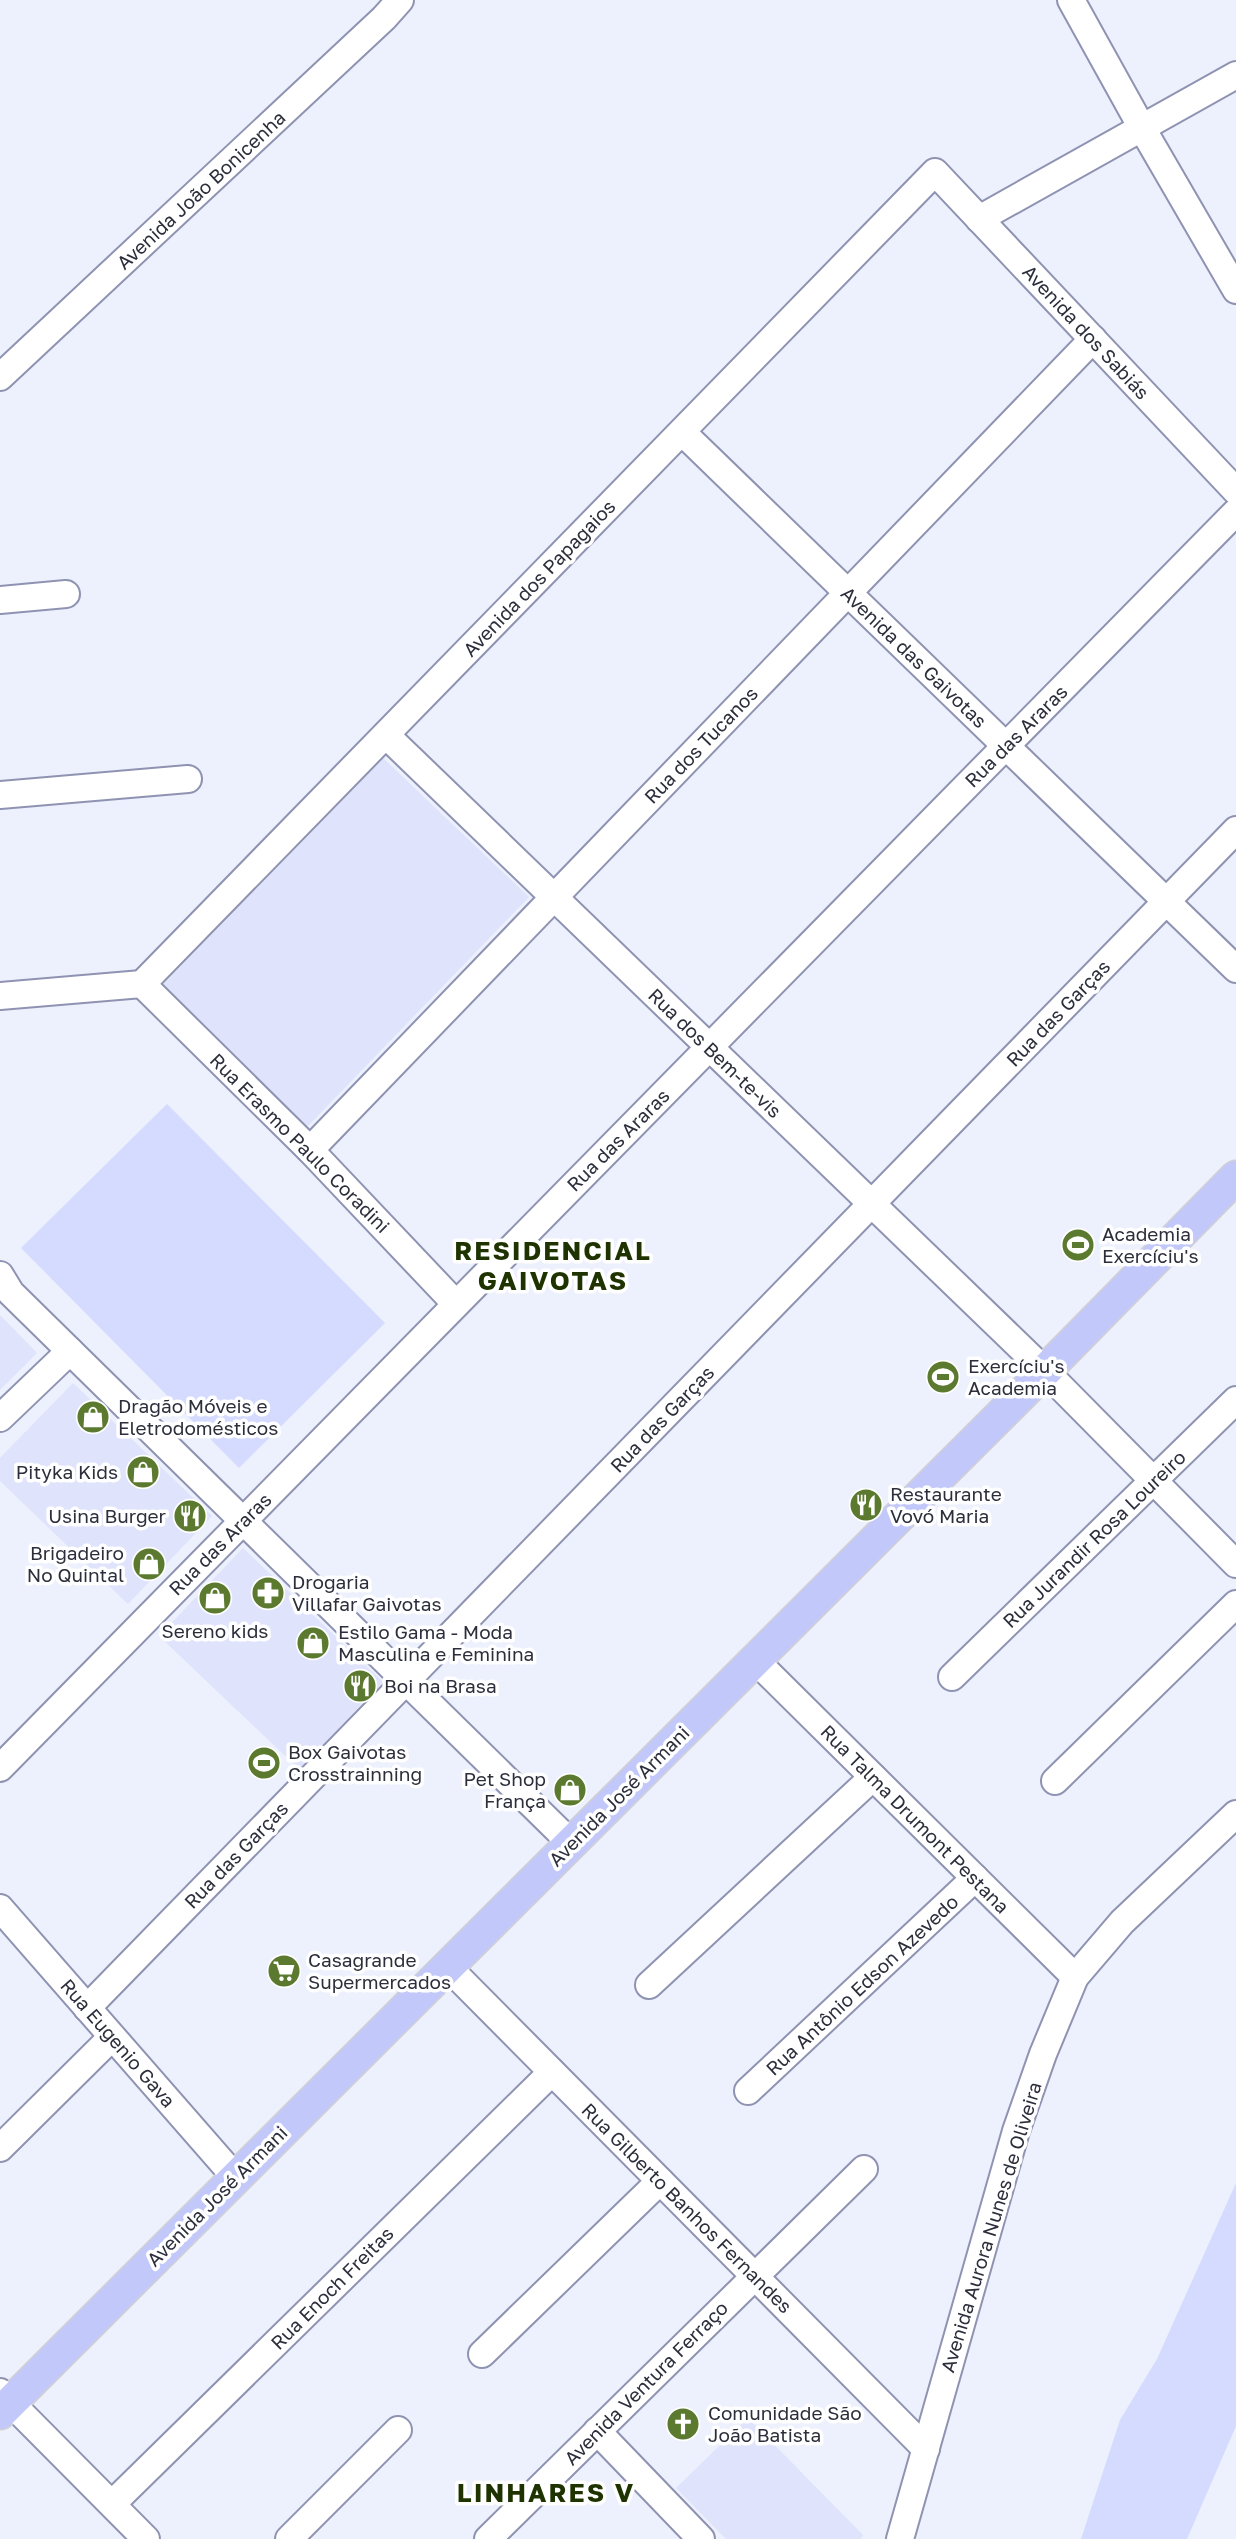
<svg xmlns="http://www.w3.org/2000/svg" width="1236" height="2539" viewBox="0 0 1236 2539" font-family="'Golos Text',sans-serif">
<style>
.built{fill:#dfe3fb}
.green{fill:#d5dbfe}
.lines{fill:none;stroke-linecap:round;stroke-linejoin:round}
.minor-casing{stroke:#8f93b2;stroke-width:30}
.major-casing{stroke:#d1d1d4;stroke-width:35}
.minor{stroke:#fff;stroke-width:26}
.major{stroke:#c2c8fa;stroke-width:32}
.labels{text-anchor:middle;stroke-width:7;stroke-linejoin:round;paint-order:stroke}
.street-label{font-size:19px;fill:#2c2e3b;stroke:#fff}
.poi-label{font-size:19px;fill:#2c2e3b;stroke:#fff;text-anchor:start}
.district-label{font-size:26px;font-weight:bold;letter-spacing:2px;fill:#1f3300;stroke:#fff}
</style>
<rect width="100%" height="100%" fill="#edf0fd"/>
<!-- built -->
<g class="built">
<polygon points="383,758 529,897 307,1127 161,987"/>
<polygon points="0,1315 37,1353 0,1390"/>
<polygon points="73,1383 212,1516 128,1604 0,1481 0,1458"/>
<polygon points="243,1548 383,1682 299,1769 159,1636"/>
<polygon points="748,2418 863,2535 861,2539 726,2539 676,2488"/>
</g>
<!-- green -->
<g class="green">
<polygon points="167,1104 385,1323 239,1468 21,1248"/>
<polygon points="1236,2183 1236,2426 1187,2539 1081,2539 1120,2420 1157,2359"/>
</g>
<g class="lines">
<defs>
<g id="minor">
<polyline points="1071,0 1142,128 1236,290"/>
<polyline points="979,219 1236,75"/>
<polyline points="0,377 384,18 400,0"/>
<polyline points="682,432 1236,969"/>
<polyline points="0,600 66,594"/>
<polyline points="386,735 1045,1371 1236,1564"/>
<polyline points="0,795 188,779"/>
<polyline points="142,984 935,172 1236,491"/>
<polyline points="142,984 310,1150 456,1304"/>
<polyline points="0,996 142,984"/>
<polyline points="310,1150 1093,339"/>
<polyline points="0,1275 11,1293 571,1843"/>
<polyline points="0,1418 70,1351"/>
<polyline points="755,1660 1075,1977"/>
<polyline points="952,1677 1236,1400"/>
<polyline points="0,1768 1236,512"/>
<polyline points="1055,1781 1236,1604"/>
<polyline points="0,1908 236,2178"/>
<polyline points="448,1967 926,2449"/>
<polyline points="649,1985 873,1777"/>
<polyline points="87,2008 1236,830"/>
<polyline points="748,2091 975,1878"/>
<polyline points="0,2148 112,2037"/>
<polyline points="482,2354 660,2181"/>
<polyline points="0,2392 146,2539"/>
<polyline points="597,2431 701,2539"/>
<polyline points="112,2504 552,2072"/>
<polyline points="289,2539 398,2430"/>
<polyline points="488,2539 864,2169"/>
<polyline points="900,2539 1016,2131 1043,2054 1075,1977 1122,1922 1236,1814"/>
</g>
<polyline id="major" points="0,2413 1045,1371 1236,1177"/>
</defs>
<!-- minor casing -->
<use href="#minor" class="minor-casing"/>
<!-- major casing -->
<use href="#major" class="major-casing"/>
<!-- minor -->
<use href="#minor" class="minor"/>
<!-- major -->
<use href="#major" class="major"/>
</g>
<!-- icons -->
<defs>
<symbol id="stadium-disc" viewBox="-11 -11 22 22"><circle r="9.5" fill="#5b7a2f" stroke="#fff"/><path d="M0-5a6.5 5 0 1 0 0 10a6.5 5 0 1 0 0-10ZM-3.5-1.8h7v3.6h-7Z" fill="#fff"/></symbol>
<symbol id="shop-disc" viewBox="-11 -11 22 22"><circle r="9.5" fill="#5b7a2f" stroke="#fff"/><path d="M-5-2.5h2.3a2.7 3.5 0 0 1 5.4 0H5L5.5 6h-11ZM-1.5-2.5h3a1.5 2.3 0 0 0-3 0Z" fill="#fff"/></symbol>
<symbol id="restaurant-disc" viewBox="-11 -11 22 22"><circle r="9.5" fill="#5b7a2f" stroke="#fff"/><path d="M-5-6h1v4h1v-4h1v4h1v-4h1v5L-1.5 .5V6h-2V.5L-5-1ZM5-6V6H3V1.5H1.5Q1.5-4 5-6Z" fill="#fff"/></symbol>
<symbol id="pharmacy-disc" viewBox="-11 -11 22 22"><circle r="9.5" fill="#5b7a2f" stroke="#fff"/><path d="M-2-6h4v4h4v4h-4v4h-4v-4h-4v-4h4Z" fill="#fff"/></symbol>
<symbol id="supermarket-disc" viewBox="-11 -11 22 22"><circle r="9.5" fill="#5b7a2f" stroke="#fff"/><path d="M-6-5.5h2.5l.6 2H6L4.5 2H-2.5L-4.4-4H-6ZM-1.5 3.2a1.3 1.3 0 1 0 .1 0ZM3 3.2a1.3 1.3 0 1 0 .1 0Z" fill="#fff"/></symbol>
<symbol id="church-disc" viewBox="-11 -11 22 22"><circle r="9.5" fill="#5b7a2f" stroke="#fff"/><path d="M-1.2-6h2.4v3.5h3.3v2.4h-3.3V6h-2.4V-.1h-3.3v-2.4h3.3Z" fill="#fff"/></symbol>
</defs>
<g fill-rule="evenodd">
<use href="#stadium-disc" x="1059" y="1226" width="38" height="38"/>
<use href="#stadium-disc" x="924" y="1358" width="38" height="38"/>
<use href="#shop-disc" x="74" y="1398" width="38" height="38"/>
<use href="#shop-disc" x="124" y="1453" width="38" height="38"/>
<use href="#restaurant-disc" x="847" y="1486" width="38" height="38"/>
<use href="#restaurant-disc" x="171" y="1497" width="38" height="38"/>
<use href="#shop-disc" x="130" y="1545" width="38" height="38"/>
<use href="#pharmacy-disc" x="249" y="1574" width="38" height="38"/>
<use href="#shop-disc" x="196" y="1579" width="38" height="38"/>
<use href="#shop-disc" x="294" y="1624" width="38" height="38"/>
<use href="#restaurant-disc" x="341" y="1667" width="38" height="38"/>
<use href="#stadium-disc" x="245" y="1744" width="38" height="38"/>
<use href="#shop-disc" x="551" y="1771" width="38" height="38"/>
<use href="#supermarket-disc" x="265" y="1952" width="38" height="38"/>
<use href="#church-disc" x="664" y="2405" width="38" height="38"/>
</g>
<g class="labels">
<!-- street labels -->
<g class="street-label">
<text transform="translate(201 190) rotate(-43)" y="7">Avenida João Bonicenha</text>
<text transform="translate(1086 332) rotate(47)" y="7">Avenida dos Sabiás</text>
<text transform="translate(539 578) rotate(-46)" y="7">Avenida dos Papagaios</text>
<text transform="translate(914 657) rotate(44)" y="7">Avenida das Gaivotas</text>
<text transform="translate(1016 736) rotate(-45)" y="7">Rua das Araras</text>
<text transform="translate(701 745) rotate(-46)" y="7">Rua dos Tucanos</text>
<text transform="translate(1058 1013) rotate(-46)" y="7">Rua das Garças</text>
<text transform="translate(715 1053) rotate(44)" y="7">Rua dos Bem-te-vis</text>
<text transform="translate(618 1140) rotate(-45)" y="7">Rua das Araras</text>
<text transform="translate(300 1143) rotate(45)" y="7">Rua Erasmo Paulo Coradini</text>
<text transform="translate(662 1419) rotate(-46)" y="7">Rua das Garças</text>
<text transform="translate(1094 1539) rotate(-44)" y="7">Rua Jurandir Rosa Loureiro</text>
<text transform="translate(220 1544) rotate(-45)" y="7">Rua das Araras</text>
<text transform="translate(619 1796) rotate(-45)" y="7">Avenida José Armani</text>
<text transform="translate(915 1819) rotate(45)" y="7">Rua Talma Drumont Pestana</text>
<text transform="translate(236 1855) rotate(-46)" y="7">Rua das Garças</text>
<text transform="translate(862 1985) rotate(-43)" y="7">Rua Antônio Edson Azevedo</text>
<text transform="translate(118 2043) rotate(49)" y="7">Rua Eugenio Gava</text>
<text transform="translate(217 2196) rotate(-45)" y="7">Avenida José Armani</text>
<text transform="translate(687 2208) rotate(45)" y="7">Rua Gilberto Banhos Fernandes</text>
<text transform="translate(991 2227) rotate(-73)" y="7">Avenida Aurora Nunes de Oliveira</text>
<text transform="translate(332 2288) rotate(-45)" y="7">Rua Enoch Freitas</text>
<text transform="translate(646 2383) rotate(-45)" y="7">Avenida Ventura Ferraço</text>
</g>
<!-- poi labels -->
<g class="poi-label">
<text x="1102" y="1241">Academia<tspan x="1102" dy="22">Exercíciu's</tspan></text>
<text x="968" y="1373">Exercíciu's<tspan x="968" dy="22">Academia</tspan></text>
<text x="118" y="1413">Dragão Móveis e<tspan x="118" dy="22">Eletrodomésticos</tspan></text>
<text x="118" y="1479" text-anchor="end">Pityka Kids</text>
<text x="890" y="1501">Restaurante<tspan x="890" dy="22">Vovó Maria</tspan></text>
<text x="166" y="1523" text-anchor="end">Usina Burger</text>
<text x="124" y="1560" text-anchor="end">Brigadeiro<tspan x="124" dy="22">No Quintal</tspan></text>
<text x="292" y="1589">Drogaria<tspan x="292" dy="22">Villafar Gaivotas</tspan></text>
<text x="215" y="1638" text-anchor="middle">Sereno kids</text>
<text x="338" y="1639">Estilo Gama - Moda<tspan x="338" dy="22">Masculina e Feminina</tspan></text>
<text x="384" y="1693">Boi na Brasa</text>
<text x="288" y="1759">Box Gaivotas<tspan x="288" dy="22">Crosstrainning</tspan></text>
<text x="546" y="1786" text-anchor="end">Pet Shop<tspan x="546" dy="22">França</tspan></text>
<text x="308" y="1967">Casagrande<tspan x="308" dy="22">Supermercados</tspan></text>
<text x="708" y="2420">Comunidade São<tspan x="708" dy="22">João Batista</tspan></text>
</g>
<!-- district labels -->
<g class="district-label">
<text x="553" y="1260">RESIDENCIAL<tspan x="553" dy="30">GAIVOTAS</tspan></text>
<text x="546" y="2502">LINHARES V</text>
</g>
</g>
</svg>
